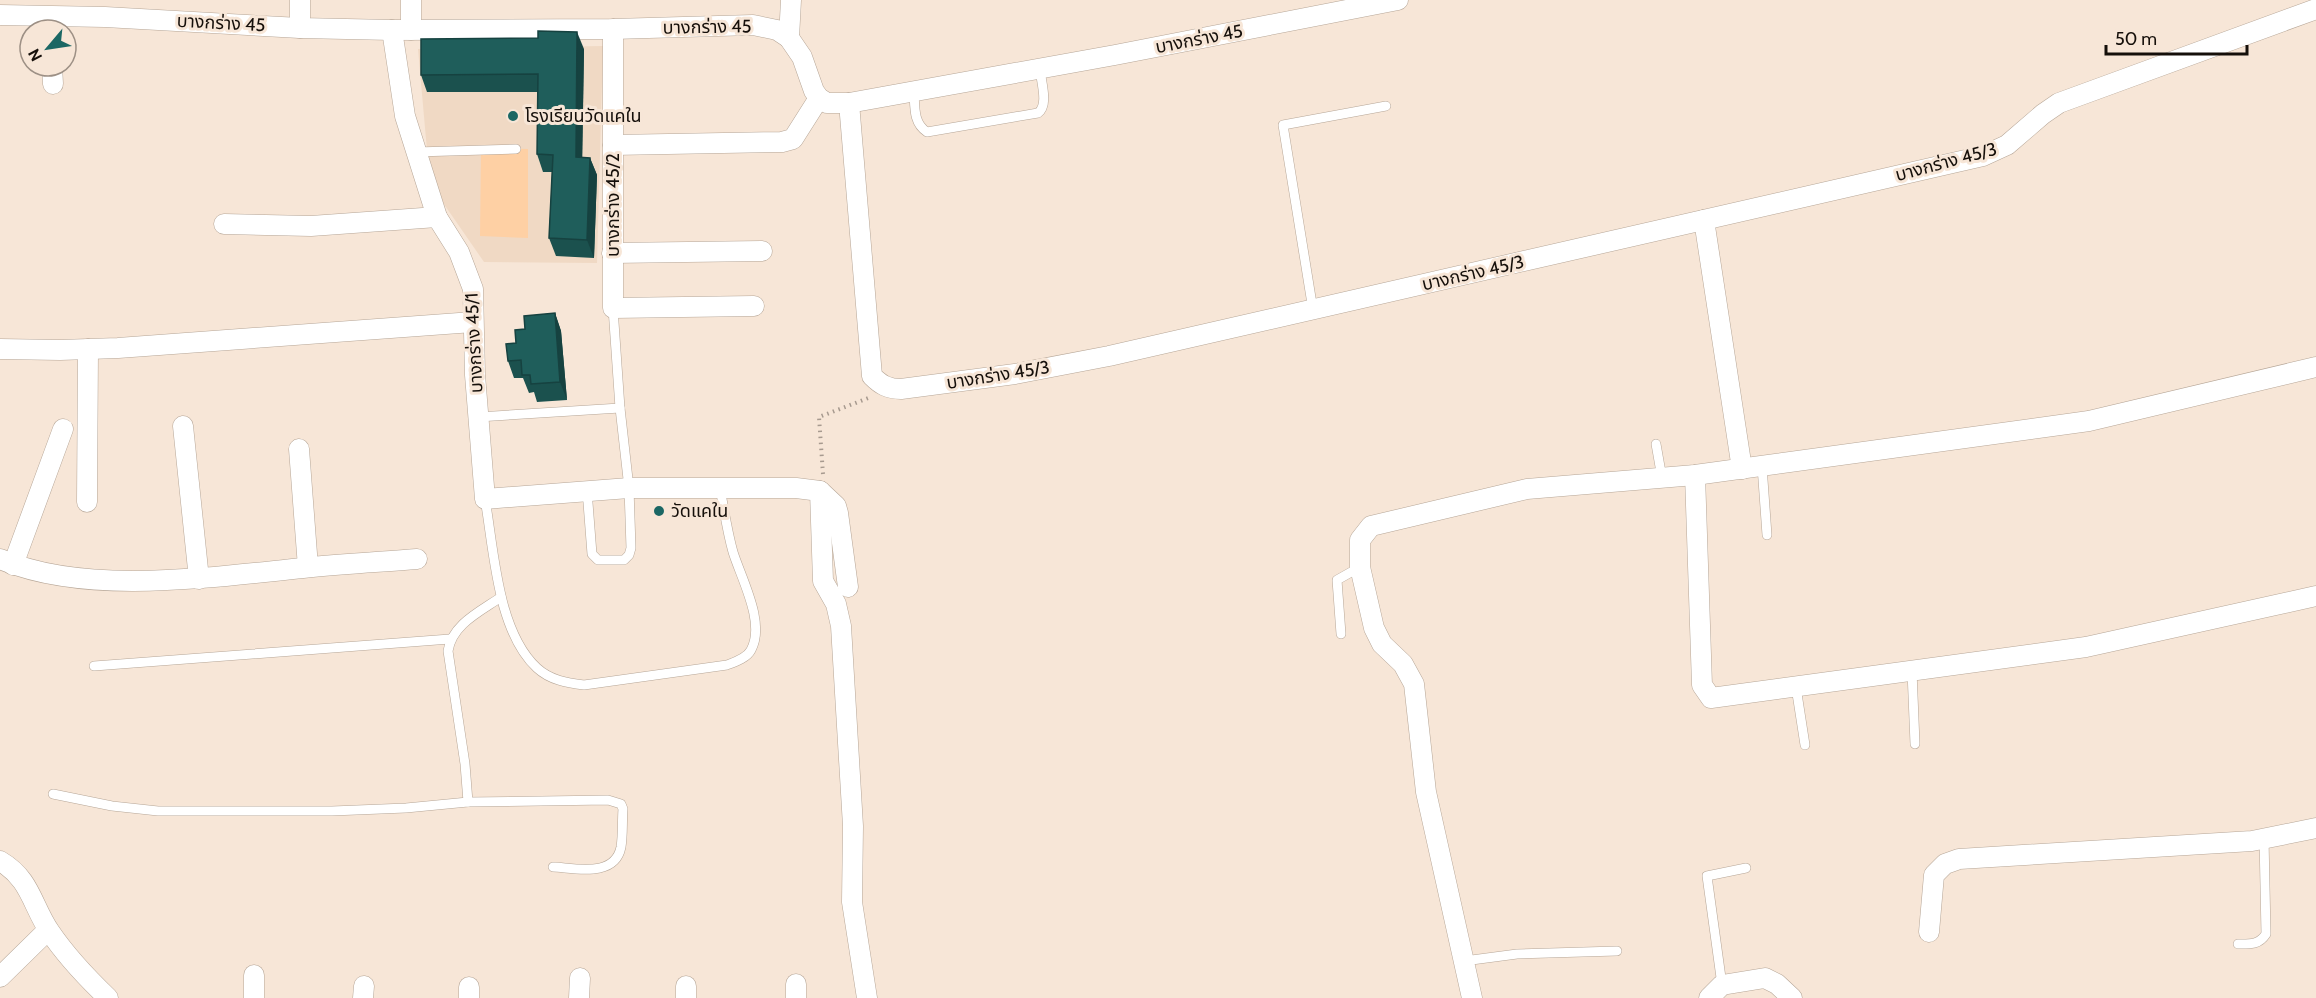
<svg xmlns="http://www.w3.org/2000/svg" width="2316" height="998" viewBox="0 0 2316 998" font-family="Cabin,'Noto Sans Thai',sans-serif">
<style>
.built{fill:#f0d9c4}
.green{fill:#fed0a4}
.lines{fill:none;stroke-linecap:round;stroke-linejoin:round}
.service-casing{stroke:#b6a697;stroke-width:10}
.minor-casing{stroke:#b6a697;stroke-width:21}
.path{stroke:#a79a8f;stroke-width:4;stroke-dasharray:1.5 4.5;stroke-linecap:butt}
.service{stroke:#fff;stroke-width:9}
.minor{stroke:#fff;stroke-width:20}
.wall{fill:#1b514e}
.shaded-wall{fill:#164240}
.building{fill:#1f5e5b;stroke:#164240;stroke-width:1.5}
.poi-dot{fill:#1b6764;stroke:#f7e6d7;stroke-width:2}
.labels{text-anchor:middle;stroke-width:6;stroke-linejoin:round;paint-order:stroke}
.street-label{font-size:18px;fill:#150f0a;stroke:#f7e6d7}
.poi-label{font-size:18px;fill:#150f0a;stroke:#f7e6d7;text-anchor:start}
</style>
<rect width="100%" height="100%" fill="#f7e6d7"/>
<!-- built -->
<polygon class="built" points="603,46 597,263 484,262 430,184 418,49"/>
<!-- green -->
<polygon class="green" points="481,148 528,149 528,238 480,236"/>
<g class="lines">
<defs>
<g id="service">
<path d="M914,91C915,107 913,123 927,132L1038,113C1049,105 1041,82 1040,69"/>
<polyline points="416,152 516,149"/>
<polyline points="1313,310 1283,125 1386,106"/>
<polyline points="478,417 620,408"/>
<polyline points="1656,444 1662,478"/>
<polyline points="1762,466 1767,535"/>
<polyline points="587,490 592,554 598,560 624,560 629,555 631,548 629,488 620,408 613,308"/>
<path d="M485,499C494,550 497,631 537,668C550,680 567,683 584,685L727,665C735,662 747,658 751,650C766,623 741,578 733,552C727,531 724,509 720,488"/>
<polyline points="1341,634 1337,580 1360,567"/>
<polyline points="94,666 450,639"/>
<polyline points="1912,671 1915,744"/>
<polyline points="1796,687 1805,745"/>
<path d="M53,794L112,806L158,811H332L406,808L468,802L465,764L448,651C452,624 481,611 501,597"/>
<path d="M468,802L608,800L621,804L623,809C622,822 623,835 621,847C615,878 575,868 553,867"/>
<path d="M2238,944C2250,944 2259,945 2266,934L2264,838"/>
<polyline points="1464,961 1517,954 1617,951"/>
<polyline points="1722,985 1707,876 1746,868"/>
</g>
<g id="minor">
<polyline points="300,0 300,28"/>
<polyline points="411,0 411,30"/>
<polyline points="0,15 105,17 300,28 392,30 613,29 753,25 777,30 789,38 802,57 814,91 819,98 827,103 849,103 1115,55 1398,0"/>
<polyline points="613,29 613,308 754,306"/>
<polyline points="392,30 405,116 437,217 459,252 473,289 475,375 485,499 629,488 796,488 820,491 823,581 836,604 841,626 853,826 852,902 867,998"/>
<polyline points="789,38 791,0"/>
<polyline points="52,66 53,84"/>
<path d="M849,103L872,376C881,385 888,389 901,389L1015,374L1109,356L1983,156L2007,145L2043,114L2059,103L2316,9"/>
<polyline points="613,145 782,142 793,139 819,98"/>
<polyline points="1704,220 1742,469"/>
<polyline points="224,224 311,226 437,217"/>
<polyline points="612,253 762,251"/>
<polyline points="0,349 60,350 118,348 473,322"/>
<polyline points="183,426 199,579"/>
<polyline points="299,449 308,567"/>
<polyline points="1695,475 1702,685 1711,698 2086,647 2316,596"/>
<polyline points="820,491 836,506 838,513 848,587"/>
<polyline points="87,502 88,349"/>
<path d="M0,559C86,596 212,577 303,568C341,564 379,562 417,559"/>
<polyline points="13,565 63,429"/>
<path d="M0,861C31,879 32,906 50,932C67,957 86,977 108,998"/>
<polyline points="1929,932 1934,875 1945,864 1959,859 2252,841 2316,828"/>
<polyline points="254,975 254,998"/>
<polyline points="0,977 48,930"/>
<polyline points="469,987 469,998"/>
<polyline points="363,998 364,986"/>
<polyline points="579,998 580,978"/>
<polyline points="686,998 686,986"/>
<polyline points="796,998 796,984"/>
<polyline points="1472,998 1426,792 1414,684 1403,664 1382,644 1374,628 1360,567 1360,540 1371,526 1527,489 1695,475 2089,421 2316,367"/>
<polyline points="1709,998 1722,985 1765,978 1777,984 1792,998"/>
</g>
</defs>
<!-- service casing -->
<use href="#service" class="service-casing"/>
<!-- minor casing -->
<use href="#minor" class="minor-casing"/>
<!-- path -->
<polyline class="path" points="823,474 819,417 871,397"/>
<!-- service -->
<use href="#service" class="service"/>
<!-- minor -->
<use href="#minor" class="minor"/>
</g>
<!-- wall -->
<g class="wall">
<polygon points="584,49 582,157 590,158 597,175 594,258 556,256 549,238 552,172 543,172 537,154 538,92 427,92 421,75"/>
<polygon points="555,313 561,331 567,400 537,402 534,392 529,393 523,378 514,378 508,361 516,343 525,329"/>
</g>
<!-- shaded-wall -->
<g class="shaded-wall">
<polygon points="577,32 584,49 582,175 576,157"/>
<polygon points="590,158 597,175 594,258 587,240"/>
<polygon points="555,313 561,331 567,400 560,382"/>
</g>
<!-- building -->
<g class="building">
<polygon points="538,31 577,32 576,157 590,158 587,240 549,238 553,155 537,154 538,74 421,75 421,39 538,38"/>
<polygon points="555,313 560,382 531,384 530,375 522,375 521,360 508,361 506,344 516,343 515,330 525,329 524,316"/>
</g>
<!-- markers -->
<g class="poi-dot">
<circle cx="513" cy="116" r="6"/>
<circle cx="659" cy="511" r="6"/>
</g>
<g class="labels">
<!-- street labels -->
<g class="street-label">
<text transform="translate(221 23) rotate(3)" y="6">บางกร่าง 45</text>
<text transform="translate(707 27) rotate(-1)" y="6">บางกร่าง 45</text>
<text transform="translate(1199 39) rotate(-11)" y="6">บางกร่าง 45</text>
<text transform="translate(1946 162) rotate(-15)" y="6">บางกร่าง 45/3</text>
<text transform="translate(613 205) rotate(-90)" y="6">บางกร่าง 45/2</text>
<text transform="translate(1473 273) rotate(-13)" y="6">บางกร่าง 45/3</text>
<text transform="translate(474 343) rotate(-93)" y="6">บางกร่าง 45/1</text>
<text transform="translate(998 375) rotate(-9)" y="6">บางกร่าง 45/3</text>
</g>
<!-- poi labels -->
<g class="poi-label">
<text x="525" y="122">โรงเรียนวัดแคใน</text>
<text x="671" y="517">วัดแคใน</text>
</g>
</g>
<!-- north arrow -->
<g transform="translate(48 48) rotate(241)"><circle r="28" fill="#f7e6d7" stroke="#9d9085" stroke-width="1.5"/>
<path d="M0-4.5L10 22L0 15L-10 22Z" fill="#1b6764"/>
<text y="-9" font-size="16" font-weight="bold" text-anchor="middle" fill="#150f0a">N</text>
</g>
<!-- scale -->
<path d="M2106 45v9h141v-9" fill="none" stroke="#150f0a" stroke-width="3"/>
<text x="2115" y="45" font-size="18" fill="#150f0a" stroke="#f7e6d7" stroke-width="4.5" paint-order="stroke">50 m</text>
</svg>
